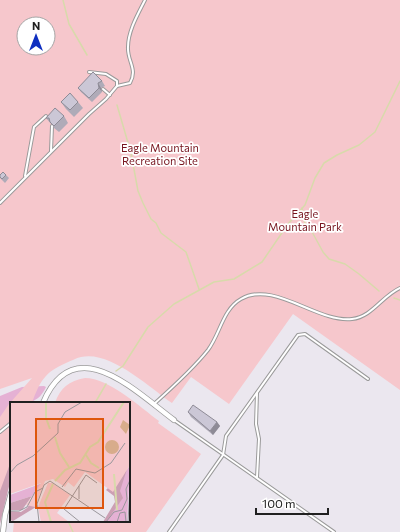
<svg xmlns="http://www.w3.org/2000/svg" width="400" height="532" viewBox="0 0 400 532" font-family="Commissioner,sans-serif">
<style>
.grass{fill:#e5b1d4}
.forest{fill:#cc9fb4}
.park{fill:#f6c7cc;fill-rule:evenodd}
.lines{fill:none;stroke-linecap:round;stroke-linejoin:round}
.stream{stroke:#d8daab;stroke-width:1.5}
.lane-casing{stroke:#9a9a9a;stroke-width:4}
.street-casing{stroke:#9a9a9a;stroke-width:6}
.lane{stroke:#fff;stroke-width:2}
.street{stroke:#fff;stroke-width:4.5}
.wall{fill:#afabb8}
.shaded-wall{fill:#8e8b96}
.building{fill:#cbc7d6;stroke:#8e8b96}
.labels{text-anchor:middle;stroke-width:3.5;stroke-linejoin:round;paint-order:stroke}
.park-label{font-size:11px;fill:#77141e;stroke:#fff}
.inset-river{fill:none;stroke:#d8daab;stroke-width:2}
.inset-road{fill:none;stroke:#9a979c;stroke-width:1}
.view{fill:#de560d;fill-opacity:0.15;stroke:#de560d;stroke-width:2}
.inset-edge{fill:none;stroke:#202020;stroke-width:2}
</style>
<rect width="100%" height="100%" fill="#ebe7ef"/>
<!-- grass -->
<path class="grass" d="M44,386L46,387C38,404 28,403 11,403L0,424V396L22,387Z"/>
<!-- forest -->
<polygon class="forest" points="11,429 11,478 0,524 0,436"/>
<!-- park -->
<g class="park">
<path d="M0,0H400V390L293,314L229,404L191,377L172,403C149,387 110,350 81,357C76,358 71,361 66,363C45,372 40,381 32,403H11V461L0,491V417L9,404L32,378L0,389ZM24,24H48V48H24Z"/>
<path d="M85,378C109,378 140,407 159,421L158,423L201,454L146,532H13L14,521H129V403H55C60,388 69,381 85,378Z"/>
</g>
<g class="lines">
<!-- stream -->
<g class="stream">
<polyline points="63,0 69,24 87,55"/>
<polyline points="117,105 131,153 138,191 143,203 151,219 156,223 161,233 186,252 199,289"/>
<polyline points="302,208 305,224 311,230 323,252 329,259 345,264 359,274 379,291"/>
<polyline points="394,298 400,300"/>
<polyline points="116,371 123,366 148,327 174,304 214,282 234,279 262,262 288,224 305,205 315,178 324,163 337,155 359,145 375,132 400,81"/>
<polyline points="95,403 106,384"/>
<polyline points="68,521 73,532"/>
</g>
<defs>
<g id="lane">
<polyline points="89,72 106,74 117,81 117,86"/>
<polyline points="103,89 110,95"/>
<polyline points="51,151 52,126"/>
<polyline points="25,176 34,127 46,116"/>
<path d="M0,203L89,114L106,99L117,86L130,83C138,69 127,61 128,47C128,31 138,14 145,0"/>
<polyline points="257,393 256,424 259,439 257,477"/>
<path d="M154,404C173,387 193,369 208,350C220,334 223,309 241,299C274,280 317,323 352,319C372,317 382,296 400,288"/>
<polyline points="174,420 334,532"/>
<polyline points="0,432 11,423"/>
<polyline points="169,532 223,455 226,436 298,335 305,334 368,379"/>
</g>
<g id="street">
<path d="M43,403C74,329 135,391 174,420"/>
<polyline points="3,532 5,515 11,493"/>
</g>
</defs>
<!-- lane casing -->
<use href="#lane" class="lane-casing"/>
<!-- street casing -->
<use href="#street" class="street-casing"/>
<!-- lane -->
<use href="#lane" class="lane"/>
<!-- street -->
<use href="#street" class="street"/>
</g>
<!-- wall -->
<g class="wall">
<polygon points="102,81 105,86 101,88 102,92 92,102 81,92 78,88"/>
<polygon points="61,102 78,102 83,108 74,117 66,109"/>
<polygon points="64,116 68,123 59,132 54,128 52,124 51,124 46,118"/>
<polygon points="0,175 6,175 9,178 5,183 0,178"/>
<polygon points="188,412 217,422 220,426 213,435 191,417"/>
</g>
<!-- shaded-wall -->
<g class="shaded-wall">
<polygon points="98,83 101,88 102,92 99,88"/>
<polygon points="217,422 220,426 213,435 210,431"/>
</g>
<!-- building -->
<g class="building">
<polygon points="93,72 102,81 98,83 99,88 89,98 78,88"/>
<polygon points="70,93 78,102 70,110 61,102"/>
<polygon points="55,108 64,116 54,126 50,122 49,118 46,118"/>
<polygon points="3,172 6,175 2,179 0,177 0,175"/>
<polygon points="193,405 217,422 210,431 188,412"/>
</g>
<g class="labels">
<!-- park labels -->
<g class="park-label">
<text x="160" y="152">Eagle Mountain<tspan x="160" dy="13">Recreation Site</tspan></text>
<text x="305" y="218">Eagle<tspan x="305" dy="13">Mountain Park</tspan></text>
</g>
</g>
<!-- overview -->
<g transform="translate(10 402)">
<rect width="120" height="120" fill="#ebe7ef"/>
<path d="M120,63L117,120H95L112,97L103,90ZM30,82H34L22,94L0,101V93Z" fill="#e5b1d4"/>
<path d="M117,67L110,89L113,96L96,120H93L105,100L104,94L96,88ZM29,89L26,105L3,119L0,118V109L11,110L17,106ZM22,94L12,108H0V101Z" fill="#cc9fb4"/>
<path d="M0,0H120V63L103,90L75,70L64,85L58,80L55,85L43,77L35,79L25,105L16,103L31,81L0,92ZM38,81H42L60,93L47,111L59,120H31L28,105Z" fill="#f6c7cc"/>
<path d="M113,18L120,23L116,32L110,25ZM95 45a7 7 0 1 1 14 0a7 7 0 1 1-14 0Z" fill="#d8ac8b"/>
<path class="inset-river" d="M36,0V16L40,27M45,35L50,51L59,65M76,53L81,61L89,66M104,72L107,108M45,79L55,68L70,61L80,45L88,40L114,0M41,120L35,100L43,82"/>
<path class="inset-road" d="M0,71L7,63L23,54L48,31V22L55,10L72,0M69,84V97M52,85L66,67L85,71L101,61L115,41M0,109H9L17,105L25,90L33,86M29,120L27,102L34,83L40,79L95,116M70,120L54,107L76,73L87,81M96,120L104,110L112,108L117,97L116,87L120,78M107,120L110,111L115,110L116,120M118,120L120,85"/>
<path class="view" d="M26,17H93V106H26Z"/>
<rect width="120" height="120" class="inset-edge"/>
</g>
<!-- north arrow -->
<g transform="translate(36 36)"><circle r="19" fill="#ffffff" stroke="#a6a6a6"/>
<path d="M0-3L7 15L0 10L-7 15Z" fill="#0f2fc0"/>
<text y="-6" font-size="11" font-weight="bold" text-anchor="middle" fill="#202020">N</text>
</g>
<!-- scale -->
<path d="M256 508v6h72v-6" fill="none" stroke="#202020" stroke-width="2"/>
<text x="262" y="508" font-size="12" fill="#202020" stroke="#ffffff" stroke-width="3" paint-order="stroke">100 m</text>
</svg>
